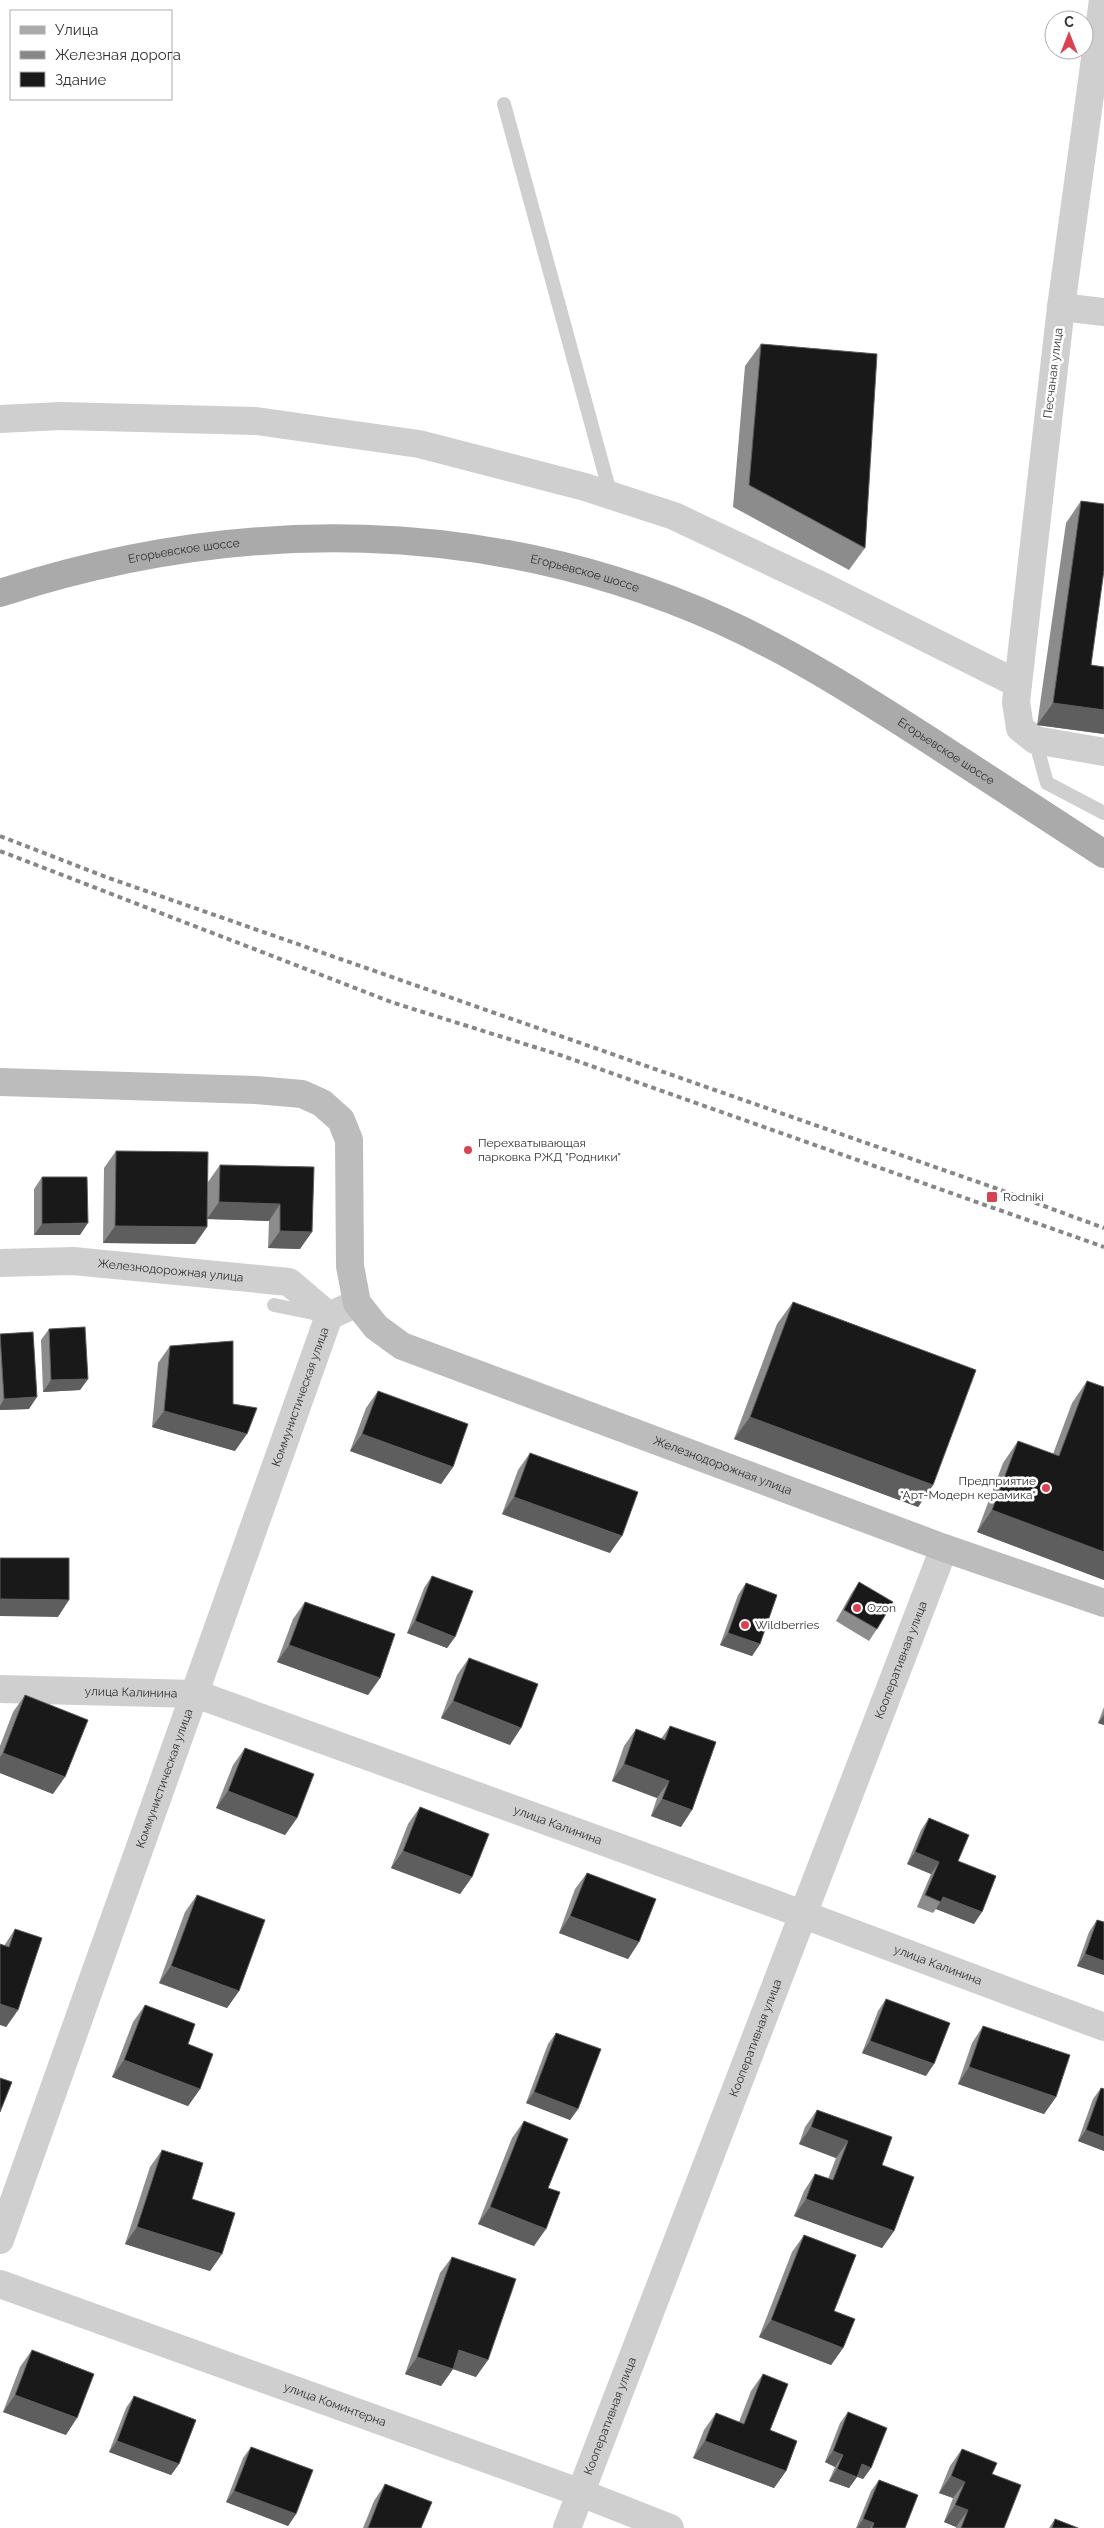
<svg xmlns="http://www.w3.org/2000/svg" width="1104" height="2528" viewBox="0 0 1104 2528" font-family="Raleway,sans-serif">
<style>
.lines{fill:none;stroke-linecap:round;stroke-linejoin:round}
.service{stroke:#cfcfcf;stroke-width:14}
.minor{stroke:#cfcfcf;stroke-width:28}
.tertiary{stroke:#cfcfcf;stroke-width:28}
.secondary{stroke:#bcbcbc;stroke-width:28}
.primary{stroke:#aaa;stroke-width:28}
.rail{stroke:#878787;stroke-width:4;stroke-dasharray:5 4;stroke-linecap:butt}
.wall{fill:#8c8c8c}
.shaded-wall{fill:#5e5e5e}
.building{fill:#191919;stroke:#5e5e5e}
.poi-dot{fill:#da4252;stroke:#fff;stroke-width:2}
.labels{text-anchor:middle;stroke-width:5;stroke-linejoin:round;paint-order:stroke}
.street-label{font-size:12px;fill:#323232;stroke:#fff}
.poi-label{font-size:12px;fill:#323232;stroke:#fff;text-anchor:start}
</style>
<rect width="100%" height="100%" fill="#fff"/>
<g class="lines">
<!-- service -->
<g class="service">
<polyline points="504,104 611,496"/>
<polyline points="1035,740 1047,783 1104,813"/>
<polyline points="274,1305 318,1314"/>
</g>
<!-- minor -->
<g class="minor">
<polyline points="1103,0 1061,307 1016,702 1020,728 1035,740 1104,752"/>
<polyline points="1061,307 1104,312"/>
<polyline points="0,419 61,416 256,421 419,444 585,487 674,516 824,587 1018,684"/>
<path id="s1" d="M0,1263L73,1261L289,1282L329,1316"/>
<path id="s2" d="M0,1689L196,1694L767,1901L1104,2027"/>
<path id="s3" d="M0,2284L581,2493L670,2528"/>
</g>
<!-- tertiary -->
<g class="tertiary">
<path id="s4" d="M0,2240L329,1316L357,1303"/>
<path id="s5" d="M567,2528L944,1548"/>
</g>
<!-- secondary -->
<path class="secondary" id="s6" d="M0,1082L256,1090L302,1094L322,1103L341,1120L349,1140L350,1266L357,1303L376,1327L402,1346L944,1548L1104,1603"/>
<!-- primary -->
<path class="primary" id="s7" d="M0,593C240,515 490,517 722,621C795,654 862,697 929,740C987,778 1046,816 1104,854"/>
<!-- rail -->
<g class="rail">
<polyline points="0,836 106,877 995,1188 1104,1228"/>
<polyline points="0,851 394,1003 560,1055 1104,1247"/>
</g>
</g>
<!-- wall -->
<g class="wall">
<polygon points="761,344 865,548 849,570 733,507 745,366"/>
<polygon points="1081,501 1091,665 1104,667 1104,734 1037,725 1066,523"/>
<polygon points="116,1151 207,1227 195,1244 103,1243 104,1168"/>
<polygon points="220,1165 314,1167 300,1249 268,1248 269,1221 207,1219 208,1182"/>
<polygon points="42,1177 80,1235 34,1235 34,1189"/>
<polygon points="793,1302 933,1485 918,1507 734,1439 777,1324"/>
<polygon points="49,1329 88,1379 80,1390 43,1392 41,1340"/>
<polygon points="0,1334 29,1409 0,1410"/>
<polygon points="170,1346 233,1404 235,1451 152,1427 158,1363"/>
<polygon points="1087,1381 1104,1580 977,1532 1003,1463 1018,1441 1053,1454 1072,1403"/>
<polygon points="378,1391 453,1467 441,1484 350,1451 366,1408"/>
<polygon points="530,1453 610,1553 502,1514 518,1470"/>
<polygon points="432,1576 455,1637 447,1648 407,1633 424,1588"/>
<polygon points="859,1582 877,1629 869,1641 836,1621 851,1594"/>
<polygon points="746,1583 760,1644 752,1656 720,1645 738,1595"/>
<polygon points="305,1602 380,1678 368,1695 277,1662 293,1619"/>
<polygon points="469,1658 510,1745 441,1718 457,1675"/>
<polygon points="25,1695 53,1794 0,1773 0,1746 13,1712"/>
<polygon points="1104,1707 1104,1725 1098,1723"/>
<polygon points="670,1726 681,1827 651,1816 657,1798 612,1781 624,1746 636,1729 661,1739"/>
<polygon points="245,1748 297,1818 285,1835 216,1808 233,1765"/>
<polygon points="420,1807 472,1877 460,1894 391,1868 408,1824"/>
<polygon points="929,1818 958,1861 974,1924 936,1909 933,1913 917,1907 931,1874 907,1864 921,1830"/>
<polygon points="587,1873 639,1942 628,1959 559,1933 575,1889"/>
<polygon points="197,1895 239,1991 227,2008 159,1983 185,1912"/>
<polygon points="1097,1920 1104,1975 1077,1966 1089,1932"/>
<polygon points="15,1929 18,2010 6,2027 4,1946"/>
<polygon points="886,1999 926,2076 862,2053 878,2011"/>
<polygon points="145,2005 188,2044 200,2089 188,2106 112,2077 133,2022"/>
<polygon points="983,2026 1056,2097 1044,2114 958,2084 972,2043"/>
<polygon points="556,2033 578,2109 570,2120 526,2103 548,2044"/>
<polygon points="1101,2088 1104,2089 1104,2151 1078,2141 1093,2099"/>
<polygon points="817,2110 882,2165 894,2231 882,2248 794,2216 804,2191 815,2174 828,2179 836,2158 799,2144 805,2127"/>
<polygon points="524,2121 548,2188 534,2246 478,2224 512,2138"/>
<polygon points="162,2150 192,2199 222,2254 210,2271 125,2244 150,2167"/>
<polygon points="804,2235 834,2311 843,2348 831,2365 759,2337 792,2252"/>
<polygon points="452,2257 476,2377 453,2369 441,2386 405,2374 440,2273"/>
<polygon points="32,2350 66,2435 3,2412 20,2367"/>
<polygon points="763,2374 770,2430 786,2471 774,2488 693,2458 704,2430 716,2413 739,2422 751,2391"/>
<polygon points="134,2396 179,2464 171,2475 109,2452 126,2408"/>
<polygon points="848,2412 871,2468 863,2479 857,2477 849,2488 829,2481 835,2467 825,2462 840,2423"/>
<polygon points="251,2447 296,2514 288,2526 226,2502 243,2458"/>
<polygon points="962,2449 992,2474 1004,2528 956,2528 956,2527 944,2522 953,2498 939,2493 950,2466"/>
<polygon points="879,2480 905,2528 856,2528 871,2491"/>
<polygon points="385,2484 421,2528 363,2528 374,2501"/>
<polygon points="1055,2519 1078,2528 1049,2528"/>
</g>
<!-- shaded-wall -->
<g class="shaded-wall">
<polygon points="1053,703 1104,710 1104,734 1037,725"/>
<polygon points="219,1202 280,1204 269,1221 207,1219"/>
<polygon points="88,1223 80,1235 34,1235 42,1224"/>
<polygon points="115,1226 207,1227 195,1244 103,1243"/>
<polygon points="280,1231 312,1232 300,1249 268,1248"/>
<polygon points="88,1379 80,1390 43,1392 51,1380"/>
<polygon points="37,1397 29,1409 0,1410 0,1406 4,1399"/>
<polygon points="164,1411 247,1434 235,1451 152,1427"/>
<polygon points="750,1417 933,1485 918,1507 734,1439"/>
<polygon points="362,1434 453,1467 441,1484 350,1451"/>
<polygon points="514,1497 622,1536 610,1553 502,1514"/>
<polygon points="992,1510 1104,1552 1104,1580 977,1532"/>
<polygon points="0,1599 69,1600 58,1617 0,1616"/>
<polygon points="415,1621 455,1637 447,1648 407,1633"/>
<polygon points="728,1633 760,1644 752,1656 720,1645"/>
<polygon points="289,1645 380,1678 368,1695 277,1662"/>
<polygon points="453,1701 521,1728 510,1745 441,1718"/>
<polygon points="1104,1715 1104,1725 1098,1723"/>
<polygon points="3,1753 65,1777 53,1794 0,1773 0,1757"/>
<polygon points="624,1764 669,1781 657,1798 612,1781"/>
<polygon points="228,1791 297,1818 285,1835 216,1808"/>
<polygon points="662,1799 692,1810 681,1827 651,1816"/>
<polygon points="403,1851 472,1877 460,1894 391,1868"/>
<polygon points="915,1852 939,1862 931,1874 907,1864"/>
<polygon points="943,1897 982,1912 974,1924 936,1909"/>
<polygon points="570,1916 639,1942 628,1959 559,1933"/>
<polygon points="1085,1954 1104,1961 1104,1975 1077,1966"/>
<polygon points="171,1966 239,1991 227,2008 159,1983"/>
<polygon points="0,2004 18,2010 6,2027 0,2025"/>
<polygon points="870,2041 934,2064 926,2076 862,2053"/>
<polygon points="124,2060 200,2089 188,2106 112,2077"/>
<polygon points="969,2067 1056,2097 1044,2114 958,2084"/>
<polygon points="534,2092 578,2109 570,2120 526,2103"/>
<polygon points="811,2127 848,2141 836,2158 799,2144"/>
<polygon points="1086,2130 1104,2137 1104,2151 1078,2141"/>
<polygon points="806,2199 894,2231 882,2248 794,2216"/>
<polygon points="490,2207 546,2229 534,2246 478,2224"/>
<polygon points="137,2227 222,2254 210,2271 125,2244"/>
<polygon points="771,2320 843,2348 831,2365 759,2337"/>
<polygon points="459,2350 488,2360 476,2377 447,2367"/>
<polygon points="417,2357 453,2369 441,2386 405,2374"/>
<polygon points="15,2395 77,2418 66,2435 3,2412"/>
<polygon points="117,2441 179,2464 171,2475 109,2452"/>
<polygon points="705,2441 786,2471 774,2488 693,2458"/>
<polygon points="833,2451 843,2455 835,2467 825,2462"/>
<polygon points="862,2464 871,2468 863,2479 854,2475"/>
<polygon points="837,2469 857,2477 849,2488 829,2481"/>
<polygon points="951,2476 965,2482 953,2498 939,2493"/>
<polygon points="234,2491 296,2514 288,2526 226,2502"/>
<polygon points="955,2505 968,2510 956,2527 944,2522"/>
<polygon points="863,2519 874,2523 870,2528 857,2528"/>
</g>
<!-- building -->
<g class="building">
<polygon points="761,344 877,354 865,548 749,485"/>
<polygon points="1081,501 1104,504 1104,570 1091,665 1104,667 1104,710 1053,703"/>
<polygon points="116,1151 208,1152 207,1227 115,1226"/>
<polygon points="220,1165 314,1167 312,1232 280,1231 280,1204 219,1202"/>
<polygon points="42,1177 87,1177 88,1223 42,1224"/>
<polygon points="793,1302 976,1370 933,1485 750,1417"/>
<polygon points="85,1327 88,1379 51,1380 49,1329"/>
<polygon points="33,1332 37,1397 4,1399 0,1334"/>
<polygon points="233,1341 233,1404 257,1408 247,1434 164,1411 170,1346"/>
<polygon points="1087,1381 1104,1387 1104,1552 992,1510 1018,1441 1059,1456"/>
<polygon points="378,1391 468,1424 453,1467 362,1434"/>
<polygon points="530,1453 638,1492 622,1536 514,1497"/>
<polygon points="0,1558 69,1558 69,1600 0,1599"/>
<polygon points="432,1576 473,1591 455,1637 415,1621"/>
<polygon points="859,1582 893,1602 877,1629 844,1610"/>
<polygon points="746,1583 777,1595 760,1644 728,1633"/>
<polygon points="305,1602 395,1634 380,1678 289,1645"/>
<polygon points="469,1658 538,1684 521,1728 453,1701"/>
<polygon points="25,1695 88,1720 65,1777 3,1753"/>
<polygon points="670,1726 716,1742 692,1810 662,1799 669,1781 624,1764 636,1729 665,1740"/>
<polygon points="245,1748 314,1774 297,1818 228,1791"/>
<polygon points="420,1807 489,1834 472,1877 403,1851"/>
<polygon points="929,1818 969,1835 958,1861 996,1876 982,1912 943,1897 941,1902 925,1895 939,1862 915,1852"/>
<polygon points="587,1873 656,1899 639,1942 570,1916"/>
<polygon points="197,1895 265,1920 239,1991 171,1966"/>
<polygon points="1097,1920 1104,1922 1104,1961 1085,1954"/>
<polygon points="15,1929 42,1938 18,2010 0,2004 0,1944 9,1947"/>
<polygon points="886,1999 950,2023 934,2064 870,2041"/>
<polygon points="145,2005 195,2024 188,2044 213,2054 200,2089 124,2060"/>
<polygon points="983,2026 1070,2055 1056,2097 969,2067"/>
<polygon points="556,2033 601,2049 578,2109 534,2092"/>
<polygon points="0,2078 12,2082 0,2112"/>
<polygon points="1101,2088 1104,2089 1104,2137 1086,2130"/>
<polygon points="817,2110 892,2137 882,2165 914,2177 894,2231 806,2199 815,2174 833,2180 848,2141 811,2127"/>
<polygon points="524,2121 568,2139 548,2188 560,2192 546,2229 490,2207"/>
<polygon points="162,2150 203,2163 192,2199 235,2213 222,2254 137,2227"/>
<polygon points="804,2235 856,2255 834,2311 855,2319 843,2348 771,2320"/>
<polygon points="452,2257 516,2279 488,2360 459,2350 453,2369 417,2357"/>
<polygon points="32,2350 94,2374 77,2418 15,2395"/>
<polygon points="763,2374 788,2384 770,2430 797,2441 786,2471 705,2441 716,2413 744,2424"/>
<polygon points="134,2396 196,2420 179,2464 117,2441"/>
<polygon points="848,2412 887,2428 871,2468 862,2464 857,2477 837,2469 843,2455 833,2451"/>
<polygon points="251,2447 313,2470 296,2514 234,2491"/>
<polygon points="962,2449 997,2463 992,2474 1021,2485 1004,2528 961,2528 968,2510 955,2505 965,2482 951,2476"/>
<polygon points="879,2480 918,2495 905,2528 872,2528 874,2523 863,2519"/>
<polygon points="385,2484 432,2502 421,2528 368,2528"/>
<polygon points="1055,2519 1078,2528 1052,2528"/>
</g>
<!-- markers -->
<g class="poi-dot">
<circle cx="468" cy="1150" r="5"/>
<rect x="986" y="1191" width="12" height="12" rx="2.5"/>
<circle cx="1046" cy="1488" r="5"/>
<circle cx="857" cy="1608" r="5"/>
<circle cx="745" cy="1625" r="5"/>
</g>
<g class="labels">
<!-- street labels -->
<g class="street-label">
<text transform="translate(1053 373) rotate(-83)" y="4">Песчаная улица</text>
<text dy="4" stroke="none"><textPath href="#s7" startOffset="189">Егорьевское шоссе</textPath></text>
<text dy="4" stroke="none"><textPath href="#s7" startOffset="594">Егорьевское шоссе</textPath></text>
<text dy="4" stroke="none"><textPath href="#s7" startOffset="999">Егорьевское шоссе</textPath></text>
<text dy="4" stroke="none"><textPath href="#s1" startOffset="171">Железнодорожная улица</textPath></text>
<text dy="4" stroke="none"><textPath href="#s4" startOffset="895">Коммунистическая улица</textPath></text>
<text dy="4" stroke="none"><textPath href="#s6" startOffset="940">Железнодорожная улица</textPath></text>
<text dy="4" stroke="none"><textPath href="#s5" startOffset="930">Кооперативная улица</textPath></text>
<text dy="4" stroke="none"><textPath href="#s2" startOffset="131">улица Калинина</textPath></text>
<text dy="4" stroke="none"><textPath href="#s4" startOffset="490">Коммунистическая улица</textPath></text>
<text dy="4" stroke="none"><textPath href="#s2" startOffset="581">улица Калинина</textPath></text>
<text dy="4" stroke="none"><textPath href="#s2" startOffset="986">улица Калинина</textPath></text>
<text dy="4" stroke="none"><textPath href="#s5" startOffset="525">Кооперативная улица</textPath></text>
<text dy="4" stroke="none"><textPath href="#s3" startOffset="356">улица Коминтерна</textPath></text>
<text dy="4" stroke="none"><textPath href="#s5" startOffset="120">Кооперативная улица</textPath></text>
</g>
<!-- poi labels -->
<g class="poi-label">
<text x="478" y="1147">Перехватывающая<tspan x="478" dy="14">парковка РЖД "Родники"</tspan></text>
<text x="1003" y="1201">Rodniki</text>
<text x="1036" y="1485" text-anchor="end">Предприятие<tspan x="1036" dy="14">"Арт-Модерн керамика"</tspan></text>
<text x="867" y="1612">Ozon</text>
<text x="755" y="1629">Wildberries</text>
</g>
</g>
<!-- legend -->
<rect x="10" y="10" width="162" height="90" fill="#ffffff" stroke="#adadad"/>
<rect x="20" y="26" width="25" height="8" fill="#aaaaaa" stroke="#adadad"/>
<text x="55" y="35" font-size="15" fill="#323232">Улица</text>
<rect x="20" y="51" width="25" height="8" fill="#878787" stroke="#adadad"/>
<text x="55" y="60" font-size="15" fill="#323232">Железная дорога</text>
<rect x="20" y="72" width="25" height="15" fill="#191919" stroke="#adadad"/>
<text x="55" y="85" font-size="15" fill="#323232">Здание</text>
<!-- north arrow -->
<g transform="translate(1069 35)"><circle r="24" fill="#ffffff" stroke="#adadad"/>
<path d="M0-4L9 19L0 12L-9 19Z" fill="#da4252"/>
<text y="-8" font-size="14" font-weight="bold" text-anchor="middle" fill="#323232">С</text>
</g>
</svg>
